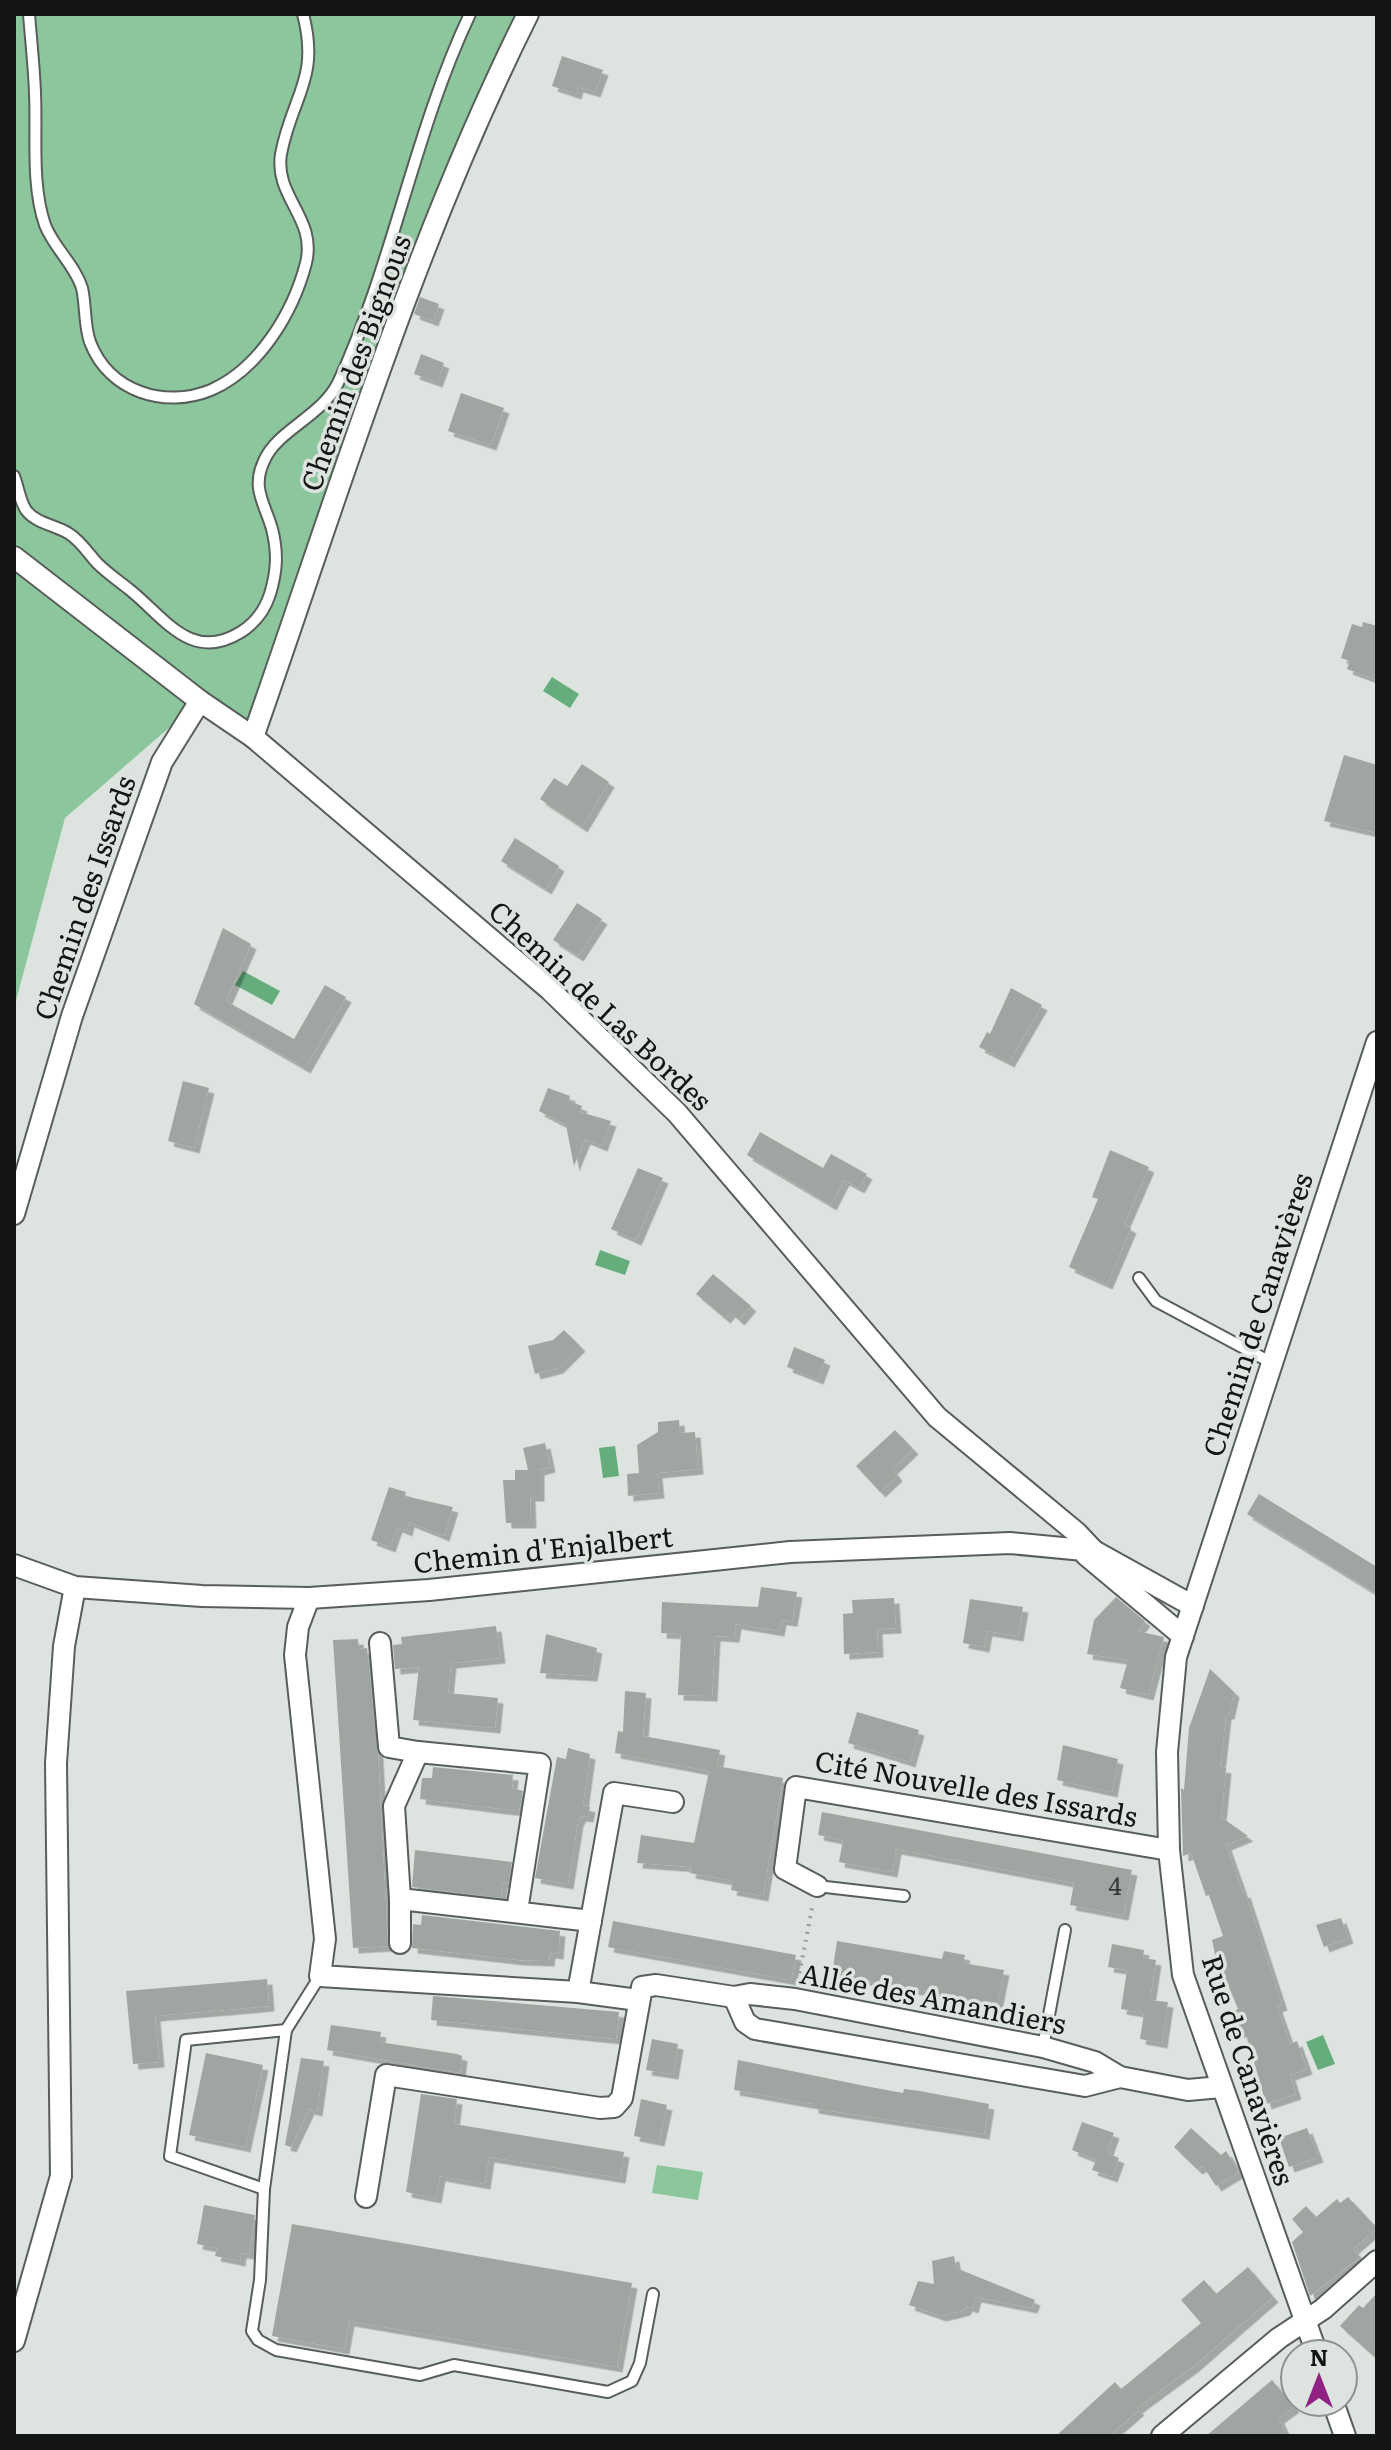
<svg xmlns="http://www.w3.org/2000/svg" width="1391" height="2450" viewBox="0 0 1391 2450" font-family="Literata,serif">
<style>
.green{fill:#8cc69d}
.water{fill:#65ad7d}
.building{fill:#9fa6a1;filter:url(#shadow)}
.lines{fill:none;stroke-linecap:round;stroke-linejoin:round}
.service-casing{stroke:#585e5a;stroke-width:14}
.minor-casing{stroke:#585e5a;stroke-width:24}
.path{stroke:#989e9a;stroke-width:4;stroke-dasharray:2 6;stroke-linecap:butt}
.service{stroke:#fff;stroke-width:10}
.minor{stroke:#fff;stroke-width:20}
.labels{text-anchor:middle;stroke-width:7;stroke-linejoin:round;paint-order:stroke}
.number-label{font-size:24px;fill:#373a37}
.street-label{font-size:28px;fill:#141614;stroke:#dde4df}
</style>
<defs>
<filter id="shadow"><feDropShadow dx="5.5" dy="5.5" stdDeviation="0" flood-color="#0004"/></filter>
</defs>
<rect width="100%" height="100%" fill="#dde4df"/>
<!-- green -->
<g class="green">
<polygon points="14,14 528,14 481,107 253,737 200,701 65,818 14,1008"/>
<polygon points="657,2165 703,2172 698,2200 652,2193"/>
</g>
<!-- water -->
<g class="water">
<polygon points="552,677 579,694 570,708 543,691"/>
<polygon points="243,971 280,991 272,1005 235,985"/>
<polygon points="600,1250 630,1261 625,1275 595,1265"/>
<polygon points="615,1446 619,1476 603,1478 599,1448"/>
<polygon points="1323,2035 1335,2064 1318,2070 1306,2042"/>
</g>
<!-- building -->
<g class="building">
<polygon points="562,56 603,70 595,92 578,87 576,94 552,86"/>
<polygon points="420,297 439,304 433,321 414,314"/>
<polygon points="421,354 444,363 437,382 414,374"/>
<polygon points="461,393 504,408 491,445 448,431"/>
<polygon points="1363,622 1377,626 1377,680 1347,669 1350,661 1341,658 1352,624 1362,627"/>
<polygon points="1344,755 1377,765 1377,833 1324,821"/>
<polygon points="582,764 609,782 582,827 540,799 554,778 567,786"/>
<polygon points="515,838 559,866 546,889 501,861"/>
<polygon points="577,903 602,919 578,956 553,940"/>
<polygon points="223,928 251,944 226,1001 294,1039 325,985 346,997 305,1068 194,1004"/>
<polygon points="1011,988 1042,1005 1009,1062 979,1047 987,1032 990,1034"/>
<polygon points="183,1081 209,1088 194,1148 168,1141"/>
<polygon points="548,1088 570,1096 569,1101 582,1106 580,1112 611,1121 602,1146 585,1139 574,1166 566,1125 539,1111"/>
<polygon points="760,1132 823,1168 831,1154 867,1174 859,1188 844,1180 831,1205 747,1155"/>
<polygon points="1110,1150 1149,1167 1124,1224 1131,1228 1107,1284 1069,1267 1098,1199 1092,1197"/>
<polygon points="638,1168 663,1178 636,1240 611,1229"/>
<polygon points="713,1274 751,1306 739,1320 730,1312 725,1318 696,1294"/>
<polygon points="564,1330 580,1346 558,1368 535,1374 528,1346 553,1340"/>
<polygon points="794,1347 825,1360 818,1379 787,1367"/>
<polygon points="679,1420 680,1433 695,1432 698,1469 657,1473 659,1493 628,1496 627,1474 639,1473 637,1445 658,1432 658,1422"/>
<polygon points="895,1430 913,1449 892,1469 897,1476 880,1492 856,1466"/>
<polygon points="545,1443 550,1467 539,1470 539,1496 530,1496 531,1523 506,1523 503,1480 515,1480 515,1470 528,1470 523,1448"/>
<polygon points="389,1487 406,1492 405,1496 453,1507 444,1536 409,1522 407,1531 397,1527 390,1547 371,1540"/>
<polygon points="1259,1494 1377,1567 1377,1594 1247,1514"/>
<polygon points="761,1587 797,1592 792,1621 781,1620 779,1631 736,1624 734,1637 715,1636 712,1696 678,1695 681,1634 661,1633 662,1602 758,1607"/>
<polygon points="1116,1597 1145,1621 1137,1631 1164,1637 1148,1695 1120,1688 1128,1660 1087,1654 1094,1620"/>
<polygon points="894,1598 896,1628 877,1629 878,1652 844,1654 843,1614 853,1613 852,1600"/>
<polygon points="970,1599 1023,1607 1018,1636 987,1631 984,1647 963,1643"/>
<polygon points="496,1626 500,1658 451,1663 448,1693 498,1698 495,1728 413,1720 419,1667 395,1669 393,1645 402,1644 401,1637"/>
<polygon points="546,1634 597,1648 592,1676 540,1673"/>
<polygon points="358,1639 359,1649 367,1648 378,1754 388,1946 353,1948 333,1640"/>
<polygon points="1210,1669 1234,1692 1229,1714 1226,1714 1220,1767 1226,1768 1221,1817 1248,1836 1226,1845 1243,1893 1245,1892 1282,2005 1277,2007 1290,2044 1297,2041 1307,2069 1290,2075 1296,2094 1266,2104 1247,2037 1243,2038 1234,2011 1238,2009 1215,1954 1212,1940 1223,1936 1209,1895 1206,1896 1191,1853 1183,1856 1181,1788 1184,1790 1189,1728"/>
<polygon points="625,1691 646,1693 643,1736 720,1750 717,1766 783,1778 763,1896 731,1890 733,1881 690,1873 691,1867 637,1863 641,1835 694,1843 709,1771 615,1753 618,1731 623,1732"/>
<polygon points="857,1712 919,1730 910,1762 848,1743"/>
<polygon points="1063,1745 1118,1759 1112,1792 1057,1780"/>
<polygon points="568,1748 590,1754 583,1805 590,1807 588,1817 581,1816 578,1821 568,1884 535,1878 557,1757 566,1759"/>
<polygon points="433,1767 513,1775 512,1788 523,1791 519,1811 420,1799 422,1778 432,1778"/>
<polygon points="822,1812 1132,1870 1123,1915 1070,1905 1074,1883 944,1858 896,1849 892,1872 839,1862 843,1840 818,1835"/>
<polygon points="415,1850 512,1862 508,1884 502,1883 501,1898 412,1887"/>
<polygon points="422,1915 560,1931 558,1954 550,1953 549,1961 518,1960 412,1948 413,1924 421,1925"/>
<polygon points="1341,1918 1348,1938 1324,1947 1316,1925"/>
<polygon points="613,1921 796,1955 791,1980 608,1947"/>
<polygon points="837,1941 942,1959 944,1951 965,1955 963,1963 1004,1970 997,2005 832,1974"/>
<polygon points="1112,1944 1144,1950 1143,1958 1156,1960 1150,2000 1168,2002 1162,2043 1140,2039 1144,2013 1121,2009 1127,1970 1108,1967"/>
<polygon points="267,1979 269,2006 155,2016 159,2062 133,2064 126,1991"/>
<polygon points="433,1996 619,2012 616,2039 431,2020"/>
<polygon points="331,2025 381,2032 379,2042 457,2054 462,2056 460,2073 327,2050"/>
<polygon points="652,2039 678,2044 673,2074 646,2070"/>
<polygon points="206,2053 263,2065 245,2147 189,2135"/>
<polygon points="301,2058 324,2061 317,2111 309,2109 291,2147 285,2145"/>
<polygon points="738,2060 865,2086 903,2093 904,2089 920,2091 989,2104 984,2134 831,2111 813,2108 813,2104 734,2090"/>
<polygon points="421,2094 457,2099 454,2124 624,2152 620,2178 489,2157 485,2184 440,2176 436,2198 406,2192"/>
<polygon points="641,2099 667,2105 659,2141 634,2136"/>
<polygon points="1082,2122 1114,2133 1107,2153 1119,2158 1112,2177 1092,2170 1096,2160 1072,2150"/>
<polygon points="1191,2128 1221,2155 1226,2151 1239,2172 1216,2186 1203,2166 1197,2169 1174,2147"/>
<polygon points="1307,2128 1318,2157 1289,2167 1279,2138"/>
<polygon points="1348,2197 1377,2228 1353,2249 1360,2257 1310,2296 1292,2242 1303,2232 1292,2219 1306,2206 1316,2217 1337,2199 1340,2203"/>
<polygon points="204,2205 255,2215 249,2254 241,2253 240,2261 215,2256 217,2248 197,2244"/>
<polygon points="292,2224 632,2283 617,2367 349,2321 344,2349 272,2336"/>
<polygon points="954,2256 956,2268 1035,2300 1032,2308 976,2297 973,2308 967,2306 965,2310 941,2316 909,2305 918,2281 934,2284 932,2261"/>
<polygon points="1248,2267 1273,2297 1194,2366 1137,2408 1139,2410 1109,2436 1056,2436 1115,2382 1121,2389 1201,2323 1181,2300 1204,2280 1216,2294"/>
<polygon points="1377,2293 1377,2359 1340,2326 1359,2305 1363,2308"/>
<polygon points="1272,2380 1294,2407 1279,2418 1287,2436 1206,2436"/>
</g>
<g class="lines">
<defs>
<g id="service">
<path d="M29,14C31,40 34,66 35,93C37,136 31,184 45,225C54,248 75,265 82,288C86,305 84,325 90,342C109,392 165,409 211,390C259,369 293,313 306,263C317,218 274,197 281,154C292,96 320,79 303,14"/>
<path d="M14,476C18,486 20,502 26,510C35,523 55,525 68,533C80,540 88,553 97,563C107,573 119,581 130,590C165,618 191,663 241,632C255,623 265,610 270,594C277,571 278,553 272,529C265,504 251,488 264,461C277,430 321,417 338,383C393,265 414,132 470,14"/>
<polyline points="1139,1278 1156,1301 1272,1363"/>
<polyline points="817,1886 904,1896"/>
<polyline points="320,1976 286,2030 264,2189 260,2280 252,2331 258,2340 276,2350 420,2375 454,2365 608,2392 632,2381 640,2363 653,2294"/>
<polyline points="1043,2047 1065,1930"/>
<polyline points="264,2189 170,2156 186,2040 286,2030"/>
</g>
<g id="minor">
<polyline points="14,557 200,701 253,737 549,989 677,1113 937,1417 1077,1533 1094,1551"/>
<path d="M253,737C338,495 413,244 528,14"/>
<polyline points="14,1214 72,1016 162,762 200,701"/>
<polyline points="1086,1555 1183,1636"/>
<polyline points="14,1565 75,1587 202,1596 309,1598 429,1590 790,1552 1010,1543 1094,1551 1193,1606"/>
<polyline points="309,1598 298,1627 295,1655 325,1939 320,1976 578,1992 638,2000"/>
<polyline points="380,1643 389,1747 418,1752"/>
<polyline points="817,1886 785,1869 796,1787 1169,1850"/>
<polyline points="400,1899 400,1943"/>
<polyline points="517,1911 540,1764 418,1752 394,1806 400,1899 591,1921"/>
<polyline points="578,1992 614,1793 673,1802"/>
<polyline points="734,1997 745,2022 755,2029 1085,2086 1120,2077"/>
<polyline points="366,2197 386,2075 600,2108 614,2107 622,2098 642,1987 656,1985 734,1997 750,1994 795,1999 1043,2047 1095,2062 1120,2077 1188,2090 1221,2087"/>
<polyline points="14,2341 61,2176 56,1763 64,1646 75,1587"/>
<polyline points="1317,2354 1183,1975 1169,1850 1167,1752 1176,1657 1377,1042"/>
<polyline points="1333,2402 1345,2436"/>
<polyline points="1162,2436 1279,2338 1323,2309 1377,2261"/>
</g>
</defs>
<!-- service casing -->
<use href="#service" class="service-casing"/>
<!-- minor casing -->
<use href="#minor" class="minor-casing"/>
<!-- path -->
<polyline class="path" points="798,1981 813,1903"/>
<!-- service -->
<use href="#service" class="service"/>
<!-- minor -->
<use href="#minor" class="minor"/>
</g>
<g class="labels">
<!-- number labels -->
<g class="number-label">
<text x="1115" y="1895">4</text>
</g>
<!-- street labels -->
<g class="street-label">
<text transform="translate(356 363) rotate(-70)" y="10">Chemin des Bignous</text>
<text transform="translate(85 898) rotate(-71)" y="10">Chemin des Issards</text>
<text transform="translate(600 1006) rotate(43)" y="10">Chemin de Las Bordes</text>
<text transform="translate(1258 1315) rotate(-72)" y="10">Chemin de Canavières</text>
<text transform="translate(543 1550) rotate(-6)" y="10">Chemin d'Enjalbert</text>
<text transform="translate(976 1789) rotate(10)" y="10">Cité Nouvelle des Issards</text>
<text transform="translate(933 1999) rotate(11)" y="10">Allée des Amandiers</text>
<text transform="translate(1248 2070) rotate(72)" y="10">Rue de Canavières</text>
</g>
</g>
<!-- border -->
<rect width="1391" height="2450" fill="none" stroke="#141614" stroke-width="32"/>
<!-- north arrow -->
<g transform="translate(1319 2378)"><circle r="38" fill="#dde4df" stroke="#8d928e" stroke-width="2"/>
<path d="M0-6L14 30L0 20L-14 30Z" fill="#902283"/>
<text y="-12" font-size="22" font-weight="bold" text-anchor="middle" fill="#141614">N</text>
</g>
</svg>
